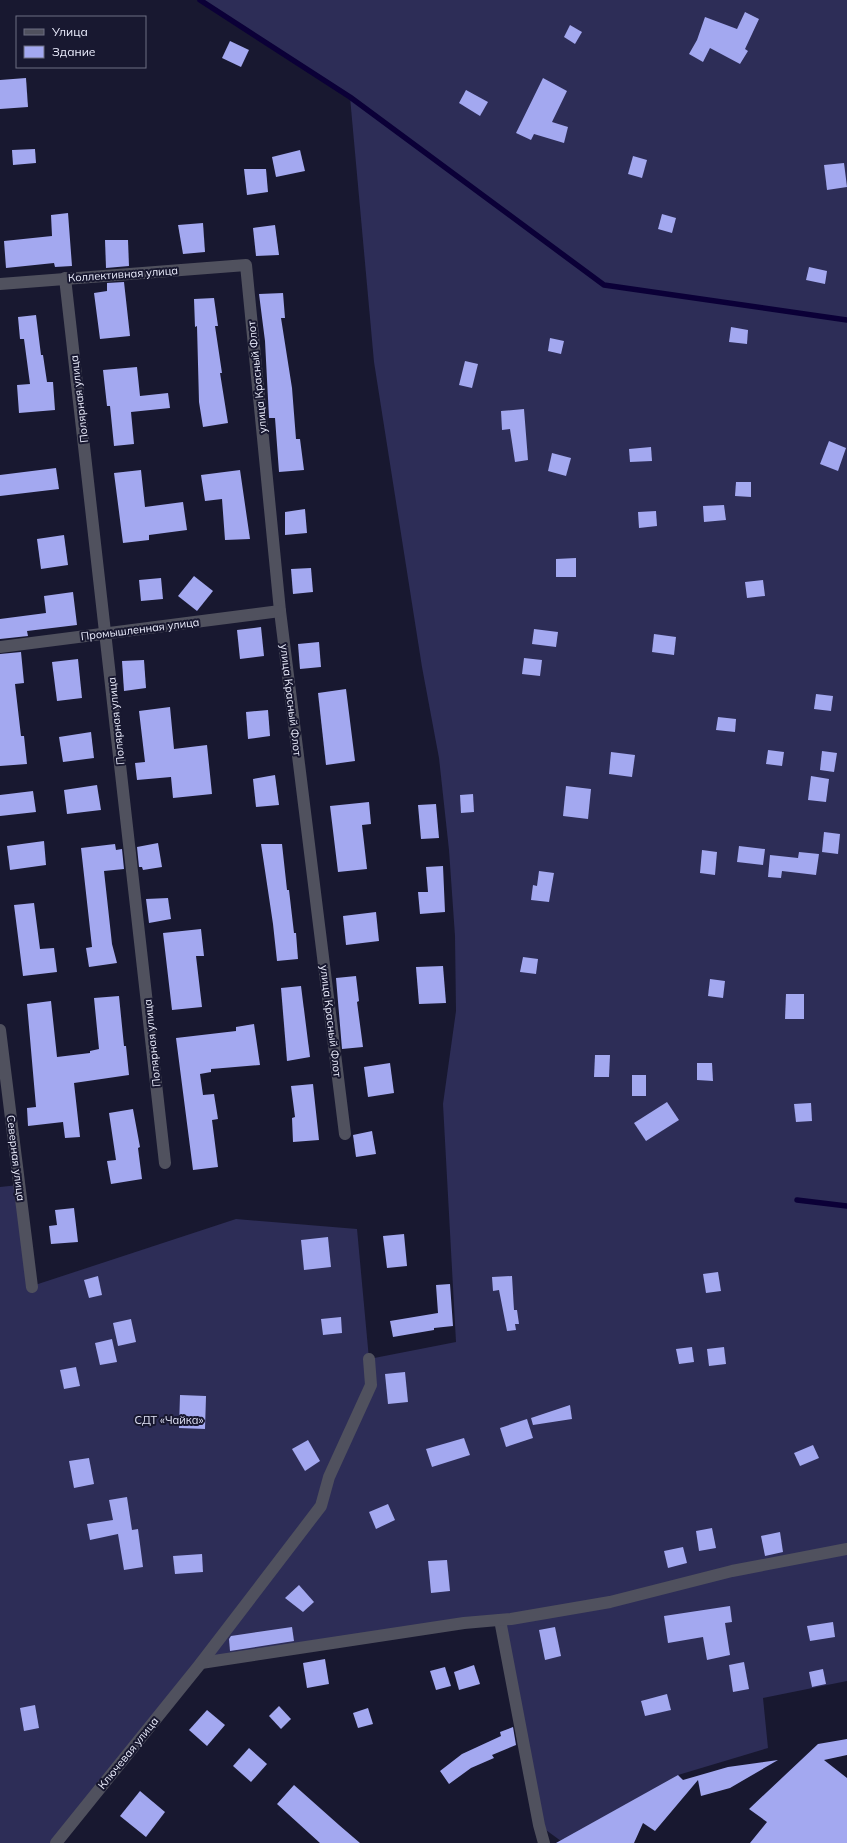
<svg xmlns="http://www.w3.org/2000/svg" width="847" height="1843" viewBox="0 0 847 1843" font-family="Mulish,sans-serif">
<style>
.garden{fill:#2d2d57}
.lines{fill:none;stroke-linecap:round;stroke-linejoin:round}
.stream{stroke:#0b0037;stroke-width:5.5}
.building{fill:#a3a8f0}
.street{stroke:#50515e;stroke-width:12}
.labels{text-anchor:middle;stroke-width:4;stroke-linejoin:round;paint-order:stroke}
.street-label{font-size:11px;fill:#eceefe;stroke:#181830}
.park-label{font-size:11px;fill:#e1e3f6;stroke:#181830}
</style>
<rect width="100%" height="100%" fill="#181830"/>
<!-- garden -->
<polygon class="garden" points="200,0 847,0 847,1681 763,1698 768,1748 678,1775 561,1841 539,1825 500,1620 201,1663 56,1843 0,1843 0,1187 19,1185 32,1286 236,1219 357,1229 369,1359 456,1342 443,1104 456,1011 455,936 449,850 439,758 422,667 374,362 350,97"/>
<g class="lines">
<!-- stream -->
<g class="stream">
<polyline points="200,0 350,97 604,285 847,320"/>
<polyline points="797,1200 847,1206"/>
</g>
</g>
<!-- building -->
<g class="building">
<polygon points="745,12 759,19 745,49 748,51 740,64 710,48 703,62 689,54 697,40 705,17 737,29"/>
<polygon points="570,25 582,32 575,44 564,37"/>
<polygon points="230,41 249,50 241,67 222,58"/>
<polygon points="26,78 28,107 0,109 0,80"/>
<polygon points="543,78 567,91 552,122 568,127 564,143 534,134 531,140 516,133"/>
<polygon points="466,90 488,102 480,116 459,103"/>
<polygon points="35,149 36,163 13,165 12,150"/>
<polygon points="300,150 305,171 276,177 272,157"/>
<polygon points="633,156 647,160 642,178 628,174"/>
<polygon points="844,163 847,187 827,190 824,165"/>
<polygon points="244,169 266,169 268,192 247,195"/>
<polygon points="68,213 72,266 55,267 54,263 6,268 4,241 52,236 51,215"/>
<polygon points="662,214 676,218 672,233 658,229"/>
<polygon points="203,223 205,252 183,254 178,225"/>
<polygon points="275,225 279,255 256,256 253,228"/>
<polygon points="105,240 128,240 129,266 106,268"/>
<polygon points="809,267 827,271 825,284 806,280"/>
<polygon points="124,282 130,336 100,339 94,293 107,291 107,283"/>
<polygon points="283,293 285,318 281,318 292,388 296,439 300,439 304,470 279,472 275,418 269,418 265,341 259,294"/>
<polygon points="214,298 218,326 215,326 222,373 220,373 228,423 203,427 199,402 197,326 195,327 194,299"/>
<polygon points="36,315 41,355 43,355 47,382 53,382 55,410 19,413 17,385 30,384 24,339 20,339 18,317"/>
<polygon points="731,327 748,330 747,344 729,342"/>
<polygon points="550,338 564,341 561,354 548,351"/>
<polygon points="465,361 478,364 472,388 459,385"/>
<polygon points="137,367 140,396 168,393 170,408 131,412 134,444 114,446 110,406 107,406 103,370"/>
<polygon points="524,409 528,460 515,462 510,429 502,430 501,411"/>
<polygon points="829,441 846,448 838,471 820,464"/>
<polygon points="651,447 652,461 630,462 629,449"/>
<polygon points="552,453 571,458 566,476 548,471"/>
<polygon points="56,468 59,489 0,496 0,475"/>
<polygon points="141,470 145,507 183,502 187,530 149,535 149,540 123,543 114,473"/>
<polygon points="240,470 250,539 225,540 222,499 205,501 201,475"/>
<polygon points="736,482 751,482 751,497 735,496"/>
<polygon points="724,505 726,520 704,522 703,506"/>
<polygon points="305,509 307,533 285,535 285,512"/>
<polygon points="656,511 657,526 639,528 638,512"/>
<polygon points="64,535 68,565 41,569 37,539"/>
<polygon points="576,558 576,577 556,577 556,559"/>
<polygon points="311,568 313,592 293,594 291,569"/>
<polygon points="194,576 213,591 197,611 178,596"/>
<polygon points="161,578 163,599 141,601 139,580"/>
<polygon points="763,580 765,596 747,598 745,582"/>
<polygon points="73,592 77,625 27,631 28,636 0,639 0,619 46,613 44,596"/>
<polygon points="261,627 264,656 240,659 237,630"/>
<polygon points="534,629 558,632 556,647 532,644"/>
<polygon points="654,634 676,637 674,655 652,652"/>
<polygon points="319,642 321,667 300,669 298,644"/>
<polygon points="21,652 24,683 15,684 21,736 24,736 27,764 0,766 0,654"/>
<polygon points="524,658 542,660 540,676 522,674"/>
<polygon points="78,659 82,698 57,701 52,662"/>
<polygon points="144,660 146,688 124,691 122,661"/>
<polygon points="346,689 355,761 326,765 318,693"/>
<polygon points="816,694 833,696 831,711 814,709"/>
<polygon points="170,707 174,749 207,745 212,794 173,798 171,777 137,780 135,763 145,762 139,711"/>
<polygon points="268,710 270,736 248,739 246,712"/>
<polygon points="718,717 736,719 735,732 716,730"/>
<polygon points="91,732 94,758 63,762 59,737"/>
<polygon points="768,750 784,752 782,766 766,764"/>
<polygon points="822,751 837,753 834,772 820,770"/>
<polygon points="611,752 635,755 632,777 609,774"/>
<polygon points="275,775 279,805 256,807 253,779"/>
<polygon points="811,776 829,779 826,802 808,800"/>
<polygon points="97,785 101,810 67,814 64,790"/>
<polygon points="566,786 591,789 588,819 563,816"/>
<polygon points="33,791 36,812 0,816 0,795"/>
<polygon points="473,794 474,812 461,813 460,795"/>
<polygon points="369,802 371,824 362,825 367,869 338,872 330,806"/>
<polygon points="436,804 439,838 421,839 418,805"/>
<polygon points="824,832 840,834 838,854 822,852"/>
<polygon points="44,841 46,865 10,870 7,846"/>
<polygon points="158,843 162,867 143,870 142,867 139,867 137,847"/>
<polygon points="115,844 116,850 122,849 124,869 104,871 112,944 117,963 89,967 86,948 92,947 81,848"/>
<polygon points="261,844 282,844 287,890 289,890 294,933 296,933 298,959 277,961 273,924"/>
<polygon points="739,846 765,849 763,865 737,862"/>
<polygon points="702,850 717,852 715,875 700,873"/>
<polygon points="799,852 819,854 816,875 782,871 781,878 768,877 770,855 798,858"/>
<polygon points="443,866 445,912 420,914 418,892 428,892 426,867"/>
<polygon points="539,871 554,873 549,902 531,900 533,885 537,886"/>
<polygon points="168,898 171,919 149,923 146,899"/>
<polygon points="34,903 40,949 54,948 57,972 23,976 14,905"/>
<polygon points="376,912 379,941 346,945 343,916"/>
<polygon points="201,929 204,956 196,956 202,1007 172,1010 163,933"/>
<polygon points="523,957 538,959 536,974 520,972"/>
<polygon points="443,966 446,1003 419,1004 416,967"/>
<polygon points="356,976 359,1001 357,1002 363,1047 342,1049 336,978"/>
<polygon points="710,979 725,981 723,998 708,996"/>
<polygon points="301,986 310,1057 287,1061 281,988"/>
<polygon points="786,994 804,994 804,1019 785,1019"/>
<polygon points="119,996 124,1046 126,1046 129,1075 74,1083 80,1137 65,1138 63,1122 28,1126 27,1108 36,1107 27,1004 51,1001 57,1057 90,1053 90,1051 99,1049 94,998"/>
<polygon points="254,1024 260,1065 211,1069 211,1072 200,1074 203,1095 214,1094 218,1119 212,1120 218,1167 193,1170 176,1038 236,1031 236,1027"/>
<polygon points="595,1055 610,1055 609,1077 594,1077"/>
<polygon points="390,1063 394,1093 368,1097 364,1067"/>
<polygon points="697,1063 712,1063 713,1081 697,1080"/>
<rect x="632" y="1075" width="14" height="21"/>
<polygon points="313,1084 319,1140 293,1142 292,1118 295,1117 291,1086"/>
<polygon points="667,1102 679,1120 646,1141 634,1123"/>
<polygon points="811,1103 812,1121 796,1122 794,1104"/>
<polygon points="133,1109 140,1147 138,1148 142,1179 111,1184 107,1161 116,1160 109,1113"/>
<polygon points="372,1131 376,1154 356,1157 353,1135"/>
<polygon points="74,1208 78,1242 51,1244 49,1226 57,1225 55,1210"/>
<polygon points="404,1234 407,1266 387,1268 383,1236"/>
<polygon points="328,1237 331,1267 304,1270 301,1240"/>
<polygon points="718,1272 721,1291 706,1293 703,1274"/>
<polygon points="98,1276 102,1295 89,1298 84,1280"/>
<polygon points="512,1276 514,1310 517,1310 519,1324 515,1324 516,1330 507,1331 499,1290 493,1291 492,1277"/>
<polygon points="450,1284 453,1326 434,1328 434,1330 393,1337 390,1321 438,1313 436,1285"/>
<polygon points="341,1317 342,1333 323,1335 321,1319"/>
<polygon points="131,1319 136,1342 118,1346 113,1323"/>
<polygon points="112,1339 117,1362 100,1365 95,1343"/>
<polygon points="692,1347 694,1362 679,1364 676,1349"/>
<polygon points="724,1347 726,1364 709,1366 707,1349"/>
<polygon points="76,1367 80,1386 64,1389 60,1370"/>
<polygon points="405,1372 408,1402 388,1404 385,1374"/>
<polygon points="180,1395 206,1396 205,1429 179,1428"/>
<polygon points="570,1405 572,1419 533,1425 531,1418"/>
<polygon points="527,1419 533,1438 506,1447 500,1428"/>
<polygon points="464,1438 470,1455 432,1467 426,1449"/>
<polygon points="308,1440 320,1461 305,1471 292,1449"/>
<polygon points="813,1445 819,1458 800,1466 794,1453"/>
<polygon points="89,1458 94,1484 74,1488 69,1461"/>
<polygon points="127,1497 132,1530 138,1529 143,1567 124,1570 118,1534 90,1540 87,1524 113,1520 109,1500"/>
<polygon points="388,1504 395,1520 376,1529 369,1512"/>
<polygon points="712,1528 716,1548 699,1551 696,1531"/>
<polygon points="780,1532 783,1552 765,1556 761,1536"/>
<polygon points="683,1547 687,1563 668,1568 664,1551"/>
<polygon points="202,1554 203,1572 175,1574 173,1556"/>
<polygon points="447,1560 450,1591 431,1593 428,1561"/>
<polygon points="299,1585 314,1602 303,1612 285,1598"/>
<polygon points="730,1606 732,1622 725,1623 730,1655 707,1660 703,1637 668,1643 664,1616"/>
<polygon points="833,1622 835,1637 810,1641 807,1626"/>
<polygon points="292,1627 294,1641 230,1651 229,1639 231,1636"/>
<polygon points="555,1627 561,1656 545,1660 539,1630"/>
<polygon points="325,1659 329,1684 307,1688 303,1663"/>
<polygon points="744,1662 749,1689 733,1692 729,1665"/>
<polygon points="474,1665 480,1684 459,1690 454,1672"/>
<polygon points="445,1667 451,1686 436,1690 430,1671"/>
<polygon points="823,1669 826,1684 812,1687 809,1672"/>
<polygon points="667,1694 671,1710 645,1716 641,1701"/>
<polygon points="35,1705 39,1728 24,1731 20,1708"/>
<polygon points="279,1706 291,1719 281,1729 269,1716"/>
<polygon points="368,1708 373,1724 358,1728 353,1713"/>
<polygon points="207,1710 225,1725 207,1746 189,1730"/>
<polygon points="513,1727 516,1745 492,1755 494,1758 471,1768 449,1784 440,1771 462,1754 501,1736 500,1732"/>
<polygon points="847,1739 847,1755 824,1760 847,1778 847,1843 750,1843 767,1822 749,1809 818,1744"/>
<polygon points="249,1748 267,1764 251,1782 233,1766"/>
<polygon points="778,1760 730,1788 701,1796 698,1780 655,1831 643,1823 634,1843 556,1843 678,1775 683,1780 728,1767"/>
<polygon points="294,1785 339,1825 360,1843 320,1843 277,1804"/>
<polygon points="140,1791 165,1812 146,1837 120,1816"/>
</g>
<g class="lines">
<!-- street -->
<g class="street">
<polyline points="65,278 165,1163"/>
<polyline points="0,284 246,265 280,611 345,1134"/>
<polyline points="0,647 280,611"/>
<polyline points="0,1030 32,1287"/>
<polyline points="500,1620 539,1825 544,1843"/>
<polyline points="201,1663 464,1623 511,1619 610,1602 732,1571 847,1549"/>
<polyline points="56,1843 201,1663 321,1506 329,1477 371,1385 369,1359"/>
</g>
</g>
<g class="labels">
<!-- street labels -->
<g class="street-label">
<text transform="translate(123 274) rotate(-4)" y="4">Коллективная улица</text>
<text transform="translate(257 377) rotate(-96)" y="4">улица Красный Флот</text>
<text transform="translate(79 399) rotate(-97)" y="4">Полярная улица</text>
<text transform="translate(140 629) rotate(-7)" y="4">Промышленная улица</text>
<text transform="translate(291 700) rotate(83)" y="4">улица Красный Флот</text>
<text transform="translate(116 721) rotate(-96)" y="4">Полярная улица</text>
<text transform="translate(331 1021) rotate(83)" y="4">улица Красный Флот</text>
<text transform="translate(152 1043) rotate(-96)" y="4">Полярная улица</text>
<text transform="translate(16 1158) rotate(83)" y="4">Северная улица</text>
<text transform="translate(128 1753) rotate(-51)" y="4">Ключевая улица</text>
</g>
<!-- park labels -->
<g class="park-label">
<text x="169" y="1424">СДТ «Чайка»</text>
</g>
</g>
<!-- legend -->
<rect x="16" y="16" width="130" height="52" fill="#181830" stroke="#6d6e82"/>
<rect x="24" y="29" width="20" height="6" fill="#50515e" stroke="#6d6e82"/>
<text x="52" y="36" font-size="12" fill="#eceefe">Улица</text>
<rect x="24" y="46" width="20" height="12" fill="#a3a8f0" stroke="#6d6e82"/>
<text x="52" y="56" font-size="12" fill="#eceefe">Здание</text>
</svg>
